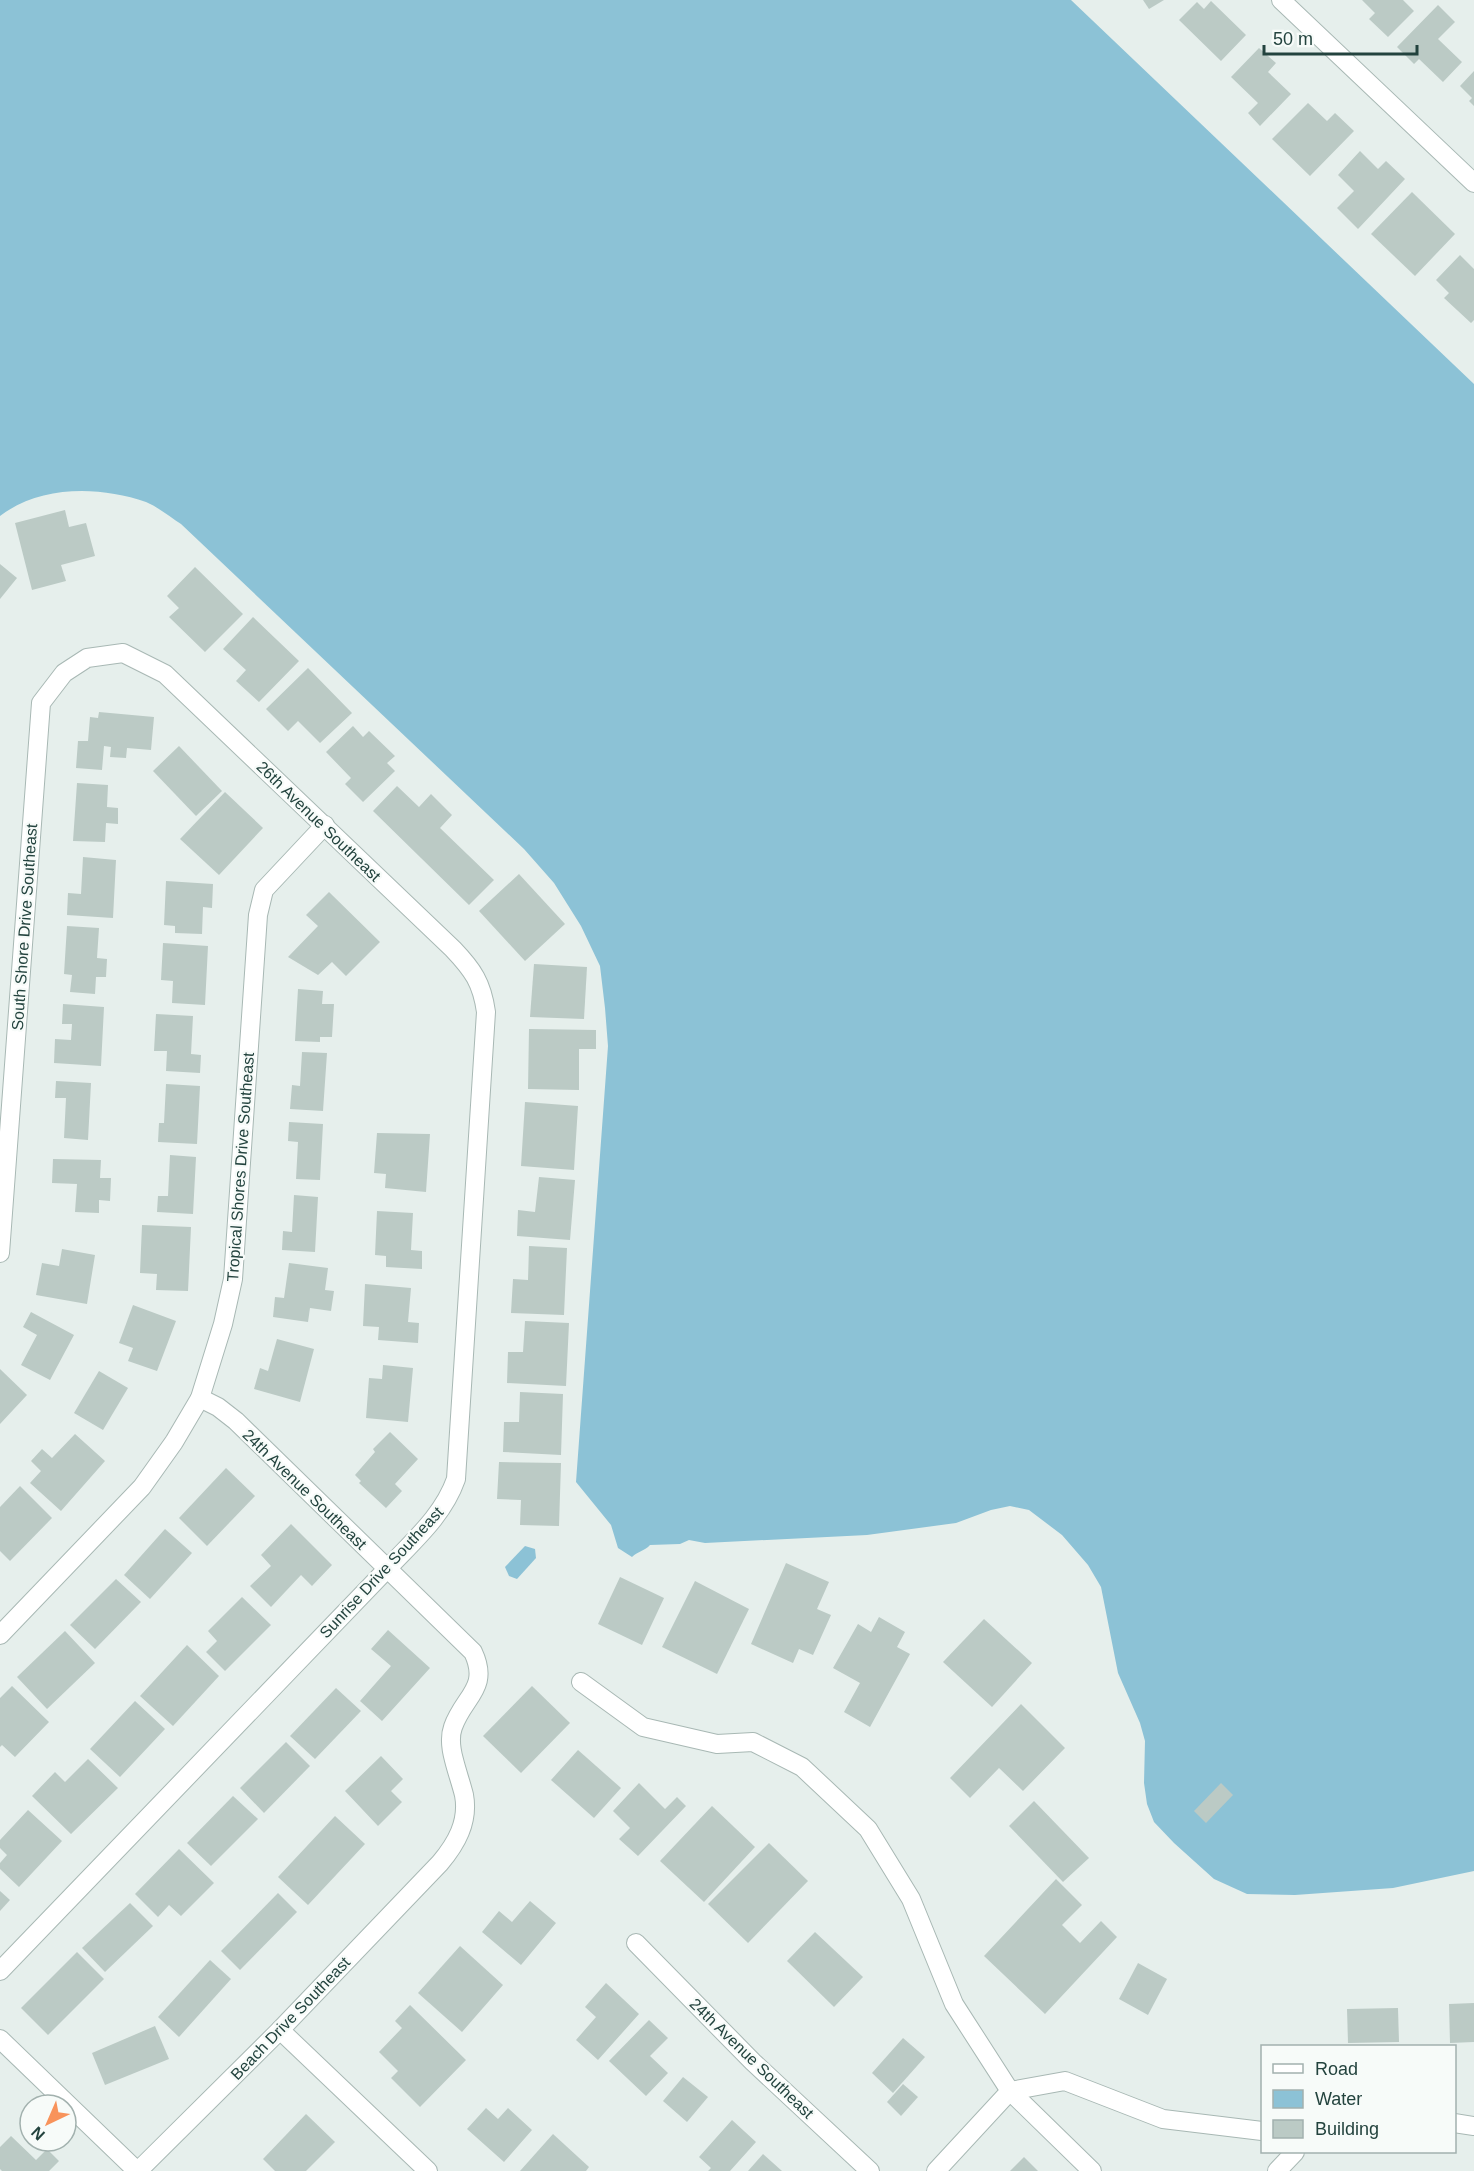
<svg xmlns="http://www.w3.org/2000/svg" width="1474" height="2171" viewBox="0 0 1474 2171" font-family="Helvetica,sans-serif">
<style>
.water{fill:#8cc2d6}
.building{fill:#bbcac5}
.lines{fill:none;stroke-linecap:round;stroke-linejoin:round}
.minor-casing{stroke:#a8b8b4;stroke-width:20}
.minor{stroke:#fff;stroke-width:18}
.labels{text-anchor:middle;stroke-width:4.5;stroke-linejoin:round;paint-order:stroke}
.street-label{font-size:16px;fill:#23433e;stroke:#f7fbf9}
</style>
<rect width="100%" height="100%" fill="#e6efec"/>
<!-- water -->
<g class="water">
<path d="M0,0H1071L1474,384V1871L1393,1888L1295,1895L1247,1894L1214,1879L1174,1843L1154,1822L1147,1804L1144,1783L1145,1741L1140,1723L1118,1673L1101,1587L1088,1565L1062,1535L1029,1510L1010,1506L991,1510L956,1523L867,1535L705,1543L689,1540L680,1544L650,1545C645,1551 638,1551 632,1557L618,1548L611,1525L576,1482L608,1046L605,1008L600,966L581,926L554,883L524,849L181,524C170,517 158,507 146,502C99,486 41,485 0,516Z"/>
<polygon points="525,1546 535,1549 536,1558 517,1579 509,1576 505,1567"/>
</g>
<!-- building -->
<g class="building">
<polygon points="1143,0 1164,0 1149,9"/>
<polygon points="1362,0 1403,0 1414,11 1388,37 1369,19 1375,13"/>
<polygon points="1211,1 1246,35 1221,61 1179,20 1197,2 1204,9"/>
<polygon points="1438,5 1455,22 1438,39 1462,62 1443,82 1419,59 1414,64 1397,47"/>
<polygon points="1259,48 1276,63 1268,72 1291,94 1260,126 1248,113 1258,103 1231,77"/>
<polygon points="1474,71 1474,106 1469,101 1472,98 1460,86"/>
<polygon points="1308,103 1327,121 1335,113 1354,131 1310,176 1272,139"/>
<polygon points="1360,151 1378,169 1386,161 1405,179 1358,229 1337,208 1354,191 1338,175"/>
<polygon points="1412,192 1455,234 1415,276 1371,234"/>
<polygon points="1460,255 1474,269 1474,320 1471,323 1444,298 1449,293 1436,280"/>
<polygon points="65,510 69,527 86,523 95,556 61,565 66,581 32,590 15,523"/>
<polygon points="0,564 17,578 0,599"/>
<polygon points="195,567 243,614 205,652 169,617 179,608 167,596"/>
<polygon points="253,617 299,661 259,702 236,681 246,670 223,649"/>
<polygon points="308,668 352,713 320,743 298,721 288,731 266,709"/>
<polygon points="99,712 154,717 151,750 127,748 126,758 110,757 111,747 104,746 102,770 76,768 78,741 88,741 90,717 98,718"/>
<polygon points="353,726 363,737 369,731 395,756 387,763 395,771 363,802 345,784 351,778 326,752"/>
<polygon points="179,746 222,791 196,816 153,771"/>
<polygon points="77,783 108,785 107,807 118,808 118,824 106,823 105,842 73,841"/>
<polygon points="397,786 419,807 431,794 452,815 440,828 494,880 469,905 373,811"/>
<polygon points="225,792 263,828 219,875 180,839"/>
<polygon points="83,857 116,860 113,918 67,915 68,893 81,894"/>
<polygon points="519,874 565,924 525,961 479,911"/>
<polygon points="166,881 213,884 212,908 203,907 202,934 175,933 175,926 164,925"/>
<polygon points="329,892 380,942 346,976 332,962 318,975 288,957 318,926 306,915"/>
<polygon points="67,926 99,928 97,958 107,959 106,977 96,977 95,994 70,992 72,975 64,974"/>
<polygon points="163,943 208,946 205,1005 172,1003 173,981 161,980"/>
<polygon points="534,964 587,967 584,1019 530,1017"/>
<polygon points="298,989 323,991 322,1004 334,1004 332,1037 320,1037 320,1042 295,1041"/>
<polygon points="63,1004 104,1007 101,1066 54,1063 55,1039 71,1040 72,1024 62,1024"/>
<polygon points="156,1014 193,1016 191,1054 201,1055 200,1073 166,1071 167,1051 154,1051"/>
<polygon points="529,1029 596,1030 596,1049 579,1049 579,1090 528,1089"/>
<polygon points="302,1052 327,1053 323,1111 290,1109 292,1085 300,1086"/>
<polygon points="56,1081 91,1083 88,1140 64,1138 66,1098 55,1098"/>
<polygon points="166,1084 200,1086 197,1144 158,1142 159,1123 164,1123"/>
<polygon points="525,1102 578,1106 574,1170 521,1166"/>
<polygon points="289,1122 323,1124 320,1180 296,1179 298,1142 288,1141"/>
<polygon points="377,1133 430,1134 426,1192 385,1188 386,1174 374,1173"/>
<polygon points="170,1155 196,1157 193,1214 157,1212 158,1196 168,1196"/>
<polygon points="53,1159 101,1160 100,1178 111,1178 110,1201 99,1200 99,1213 75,1212 77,1184 52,1183"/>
<polygon points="539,1177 575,1180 570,1240 517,1236 518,1210 535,1212"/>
<polygon points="294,1195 318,1197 315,1252 282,1250 283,1231 292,1232"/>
<polygon points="377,1211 413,1213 411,1250 422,1251 422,1269 386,1267 386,1256 375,1255"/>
<polygon points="142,1225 191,1227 188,1291 156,1290 157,1274 140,1273"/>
<polygon points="529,1246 567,1248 564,1315 511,1313 513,1279 528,1280"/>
<polygon points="62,1249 95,1255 87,1304 36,1295 42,1263 59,1266"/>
<polygon points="289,1263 328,1268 325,1290 334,1291 331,1311 310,1308 308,1322 273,1317 275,1297 284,1298"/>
<polygon points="365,1284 411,1288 408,1322 419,1323 418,1343 378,1340 379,1327 363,1326"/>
<polygon points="133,1305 176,1321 157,1371 128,1361 133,1348 119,1343"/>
<polygon points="31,1312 74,1335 50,1380 21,1365 37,1335 23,1327"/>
<polygon points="525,1321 569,1323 566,1386 507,1383 508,1352 523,1352"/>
<polygon points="277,1339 314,1349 300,1402 254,1389 260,1368 268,1371"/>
<polygon points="383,1365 413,1368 408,1422 366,1418 369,1378 382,1379"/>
<polygon points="0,1369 27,1395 0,1424"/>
<polygon points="99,1371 128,1388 103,1430 74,1413"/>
<polygon points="520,1392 563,1394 561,1455 503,1452 504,1422 519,1422"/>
<polygon points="390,1432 418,1459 395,1484 402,1491 386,1508 359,1483 361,1481 355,1475 375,1452 373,1449"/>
<polygon points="75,1434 105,1461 61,1511 30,1483 41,1471 31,1461 42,1449 52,1458"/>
<polygon points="499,1462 561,1463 559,1526 520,1525 521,1500 497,1499"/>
<polygon points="226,1468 255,1496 207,1546 179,1518"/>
<polygon points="20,1486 52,1518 10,1561 0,1551 0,1507"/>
<polygon points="291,1524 332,1565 312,1586 301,1575 271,1607 250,1586 271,1566 261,1555"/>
<polygon points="165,1529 192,1553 150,1599 124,1575"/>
<polygon points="786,1563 829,1582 817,1609 831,1615 813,1655 799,1649 793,1663 751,1644"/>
<polygon points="620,1577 664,1598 642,1645 598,1624"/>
<polygon points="116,1579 141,1602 95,1649 70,1625"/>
<polygon points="695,1581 749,1609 717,1674 662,1647"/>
<polygon points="242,1597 271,1625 225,1671 206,1652 217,1641 208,1631"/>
<polygon points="879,1617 905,1632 897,1647 910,1654 870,1727 844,1712 860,1683 833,1668 858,1624 871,1632"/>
<polygon points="984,1619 1032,1663 992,1707 943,1662"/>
<polygon points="388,1630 430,1668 382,1721 360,1701 391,1666 371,1649"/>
<polygon points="65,1631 95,1663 47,1709 17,1677"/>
<polygon points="187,1645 219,1676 173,1726 140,1696"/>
<polygon points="12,1686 49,1722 15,1757 2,1745 0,1747 0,1698"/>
<polygon points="532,1686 570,1723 521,1773 483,1736"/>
<polygon points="336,1688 361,1711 315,1759 290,1736"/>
<polygon points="135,1701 165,1729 120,1777 90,1749"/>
<polygon points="1021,1704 1065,1748 1023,1791 999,1768 970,1798 950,1778"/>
<polygon points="286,1742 310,1766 264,1813 240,1788"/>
<polygon points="578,1750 621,1788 594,1818 551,1780"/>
<polygon points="381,1756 403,1779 391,1791 402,1802 378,1826 345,1791"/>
<polygon points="88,1759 118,1788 71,1834 32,1796 55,1772 65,1782"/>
<polygon points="639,1783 665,1809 677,1797 686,1806 638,1856 619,1839 630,1828 613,1811"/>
<polygon points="1221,1783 1233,1795 1206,1823 1194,1811"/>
<polygon points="233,1796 258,1819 211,1866 187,1843"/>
<polygon points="1034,1801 1089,1858 1063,1882 1009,1826"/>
<polygon points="712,1806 755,1847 704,1902 660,1861"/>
<polygon points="28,1810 62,1841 19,1887 0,1869 0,1863 7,1855 0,1848 0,1840"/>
<polygon points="335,1816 365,1844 308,1905 278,1877"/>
<polygon points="769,1843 808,1881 748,1943 708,1904"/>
<polygon points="179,1849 214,1883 181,1916 169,1905 158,1917 135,1894"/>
<polygon points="1056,1879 1082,1905 1062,1925 1080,1943 1101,1921 1117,1937 1045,2014 984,1956"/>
<polygon points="0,1891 10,1900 0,1911"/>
<polygon points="278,1893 297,1912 240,1970 221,1951"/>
<polygon points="530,1901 556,1923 521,1965 482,1932 499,1911 512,1922"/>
<polygon points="130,1903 153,1926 105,1972 82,1948"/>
<polygon points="815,1932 863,1977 834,2007 787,1961"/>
<polygon points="460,1946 503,1985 462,2032 418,1993"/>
<polygon points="77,1952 104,1979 48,2035 21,2008"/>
<polygon points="210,1960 231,1979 179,2037 158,2017"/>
<polygon points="1138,1963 1167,1979 1148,2015 1119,1999"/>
<polygon points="606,1983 639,2014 598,2060 576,2040 596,2017 585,2007"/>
<polygon points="1474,2003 1474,2042 1450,2043 1449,2004"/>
<polygon points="410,2005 466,2060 420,2107 391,2078 398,2071 379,2052 402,2028 395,2021"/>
<polygon points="1398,2008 1399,2042 1348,2043 1347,2009"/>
<polygon points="649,2020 668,2038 650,2056 668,2073 646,2096 609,2061"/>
<polygon points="155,2026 169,2059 105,2085 92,2053"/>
<polygon points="903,2038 925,2057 893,2093 872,2073"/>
<polygon points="683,2077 708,2097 687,2122 663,2101"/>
<polygon points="903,2084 918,2097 901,2116 887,2102"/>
<polygon points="486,2108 498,2119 508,2108 532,2130 504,2162 467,2129"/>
<polygon points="306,2114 335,2142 306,2171 275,2171 263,2159"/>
<polygon points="732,2120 756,2142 730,2171 708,2171 711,2168 699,2157"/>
<polygon points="553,2134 589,2167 586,2171 520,2171"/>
<polygon points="11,2136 36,2160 47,2149 59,2161 49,2171 2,2171 0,2169 0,2147"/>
<polygon points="763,2154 782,2171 748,2171"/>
<polygon points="1024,2157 1038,2171 1010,2171"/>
</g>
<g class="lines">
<defs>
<g id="minor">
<polyline points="1281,0 1474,183"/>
<path d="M0,1253L41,703L64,673L87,658L123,653L165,674L453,949C473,970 482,983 486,1012L456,1479C443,1516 413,1541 387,1569L0,1971"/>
<polyline points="0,1635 142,1487 174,1442 200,1398 223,1324 233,1279 258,915 264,890 325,825"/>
<polyline points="581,1682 643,1727 717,1744 753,1742 802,1767 868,1829 911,1899 954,2004 1010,2091 1092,2171"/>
<polyline points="636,1943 753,2062 870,2171"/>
<polyline points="280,2030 428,2171"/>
<polyline points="0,2039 137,2171"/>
<polyline points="1010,2091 1065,2081 1163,2119 1262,2131"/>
<polyline points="1454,2123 1474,2126"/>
<path d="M138,2171L280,2030L440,1863C456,1844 469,1822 464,1795C461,1783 457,1772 454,1760C451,1749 449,1738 453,1727C464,1696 490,1688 473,1652L236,1421L218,1407L200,1398"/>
<polyline points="936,2171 1010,2091"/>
<polyline points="1277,2171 1295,2152"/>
</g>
</defs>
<!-- minor casing -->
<use href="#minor" class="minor-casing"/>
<!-- minor -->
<use href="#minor" class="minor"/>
</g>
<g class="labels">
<!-- street labels -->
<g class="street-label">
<text transform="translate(319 821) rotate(44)" y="6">26th Avenue Southeast</text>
<text transform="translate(24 927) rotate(-86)" y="6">South Shore Drive Southeast</text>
<text transform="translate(240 1167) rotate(-86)" y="6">Tropical Shores Drive Southeast</text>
<text transform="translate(305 1489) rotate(44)" y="6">24th Avenue Southeast</text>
<text transform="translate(381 1572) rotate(-47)" y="6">Sunrise Drive Southeast</text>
<text transform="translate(290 2018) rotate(-46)" y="6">Beach Drive Southeast</text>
<text transform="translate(752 2058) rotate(44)" y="6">24th Avenue Southeast</text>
</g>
</g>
<!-- legend -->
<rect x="1261" y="2045" width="195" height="108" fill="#f7fbf9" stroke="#a2b1ae" stroke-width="1.5"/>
<rect x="1273" y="2064" width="30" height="9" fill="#ffffff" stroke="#a2b1ae" stroke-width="1.5"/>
<text x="1315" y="2075" font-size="18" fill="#23433e">Road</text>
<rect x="1273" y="2090" width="30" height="18" fill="#8cc2d6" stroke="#a2b1ae" stroke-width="1.5"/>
<text x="1315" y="2105" font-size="18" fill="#23433e">Water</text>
<rect x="1273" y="2120" width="30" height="18" fill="#bbcac5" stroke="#a2b1ae" stroke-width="1.5"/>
<text x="1315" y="2135" font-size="18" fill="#23433e">Building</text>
<!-- north arrow -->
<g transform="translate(48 2123) rotate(224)"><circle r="28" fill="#f7fbf9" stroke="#a2b1ae" stroke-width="1.5"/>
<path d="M0-4.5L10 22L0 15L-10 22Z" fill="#f8935b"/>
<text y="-9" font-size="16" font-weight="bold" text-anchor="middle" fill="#23433e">N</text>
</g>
<!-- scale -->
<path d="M1264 45v9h153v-9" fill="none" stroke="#23433e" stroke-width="3"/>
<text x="1273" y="45" font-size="18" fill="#23433e" stroke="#f7fbf9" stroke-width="4.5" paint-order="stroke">50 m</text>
</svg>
